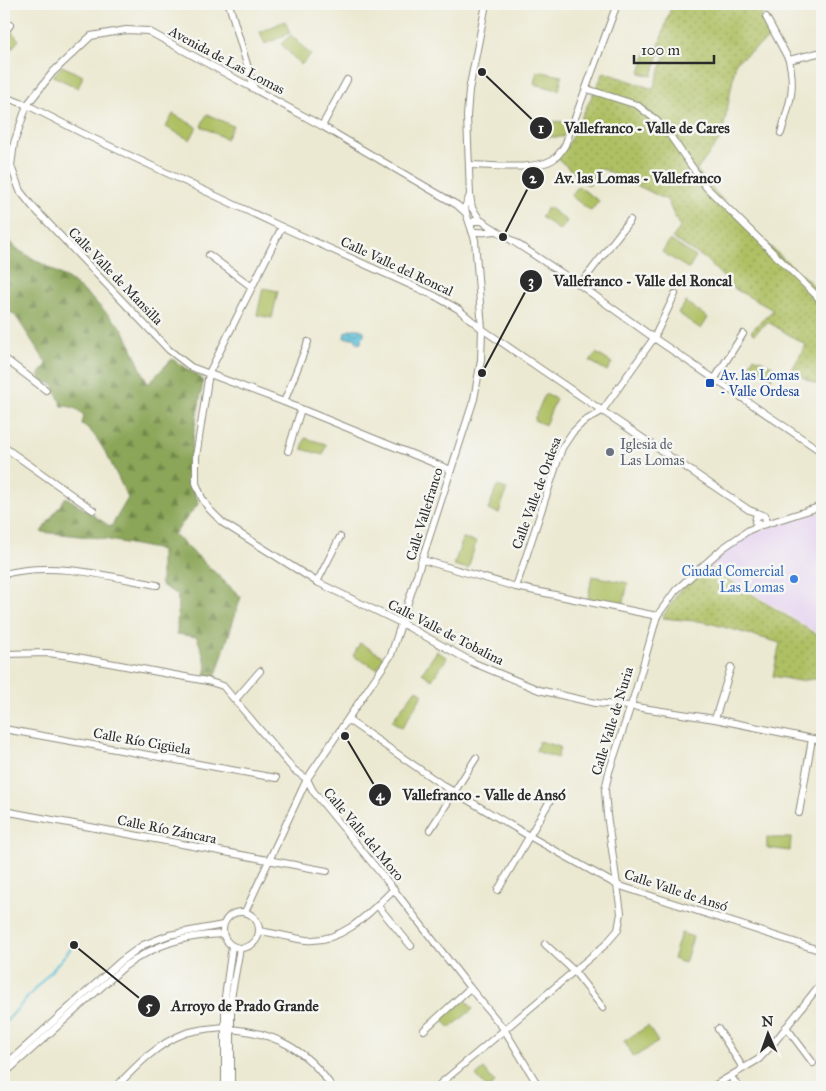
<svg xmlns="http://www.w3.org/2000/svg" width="826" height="1091" viewBox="0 0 826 1091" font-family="'IM FELL Great Primer',serif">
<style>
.built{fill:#e5d3f1}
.grass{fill:url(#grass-dots);stroke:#6d7647}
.forest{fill:url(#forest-firs);stroke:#5b6842}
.garden{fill:#afc063;stroke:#6d7647}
.water{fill:url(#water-waves);stroke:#427581}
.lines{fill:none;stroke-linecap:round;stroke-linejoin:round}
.stream{stroke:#5abfd7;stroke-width:2}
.minor-casing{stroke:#8c8a7e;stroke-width:8}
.minor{stroke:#fff;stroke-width:6}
.transit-dot{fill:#1a4fb4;stroke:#f6f6f2;stroke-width:2}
.worship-dot{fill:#6b7280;stroke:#f6f6f2;stroke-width:2}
.shop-dot{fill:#3f7fe0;stroke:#f6f6f2;stroke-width:2}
.labels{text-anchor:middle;stroke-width:5;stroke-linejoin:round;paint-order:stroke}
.street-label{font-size:14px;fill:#2b2b2b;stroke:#f6f6f2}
.transit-label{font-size:14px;fill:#164399;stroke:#f6f6f2;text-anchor:start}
.worship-label{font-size:14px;fill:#5b616d;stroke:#f6f6f2;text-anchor:start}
.shop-label{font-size:14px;fill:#366cbe;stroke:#f6f6f2;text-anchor:end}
.leader{fill:none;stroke:#2b2b2b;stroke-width:2}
.callout-dot{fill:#2b2b2b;stroke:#f6f6f2;stroke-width:2}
.mark-label{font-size:15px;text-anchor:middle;font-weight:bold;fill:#fff}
.callout-label{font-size:15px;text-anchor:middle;font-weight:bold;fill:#2b2b2b;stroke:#f6f6f2;stroke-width:5;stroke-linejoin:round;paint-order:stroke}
</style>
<defs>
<pattern id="grass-dots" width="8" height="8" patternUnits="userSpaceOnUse" patternTransform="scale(1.25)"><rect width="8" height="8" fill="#afc063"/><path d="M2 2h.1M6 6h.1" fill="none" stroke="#8f9c52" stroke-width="1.8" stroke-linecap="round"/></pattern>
<pattern id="forest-firs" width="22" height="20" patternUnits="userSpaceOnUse" patternTransform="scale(1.25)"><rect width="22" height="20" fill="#8ba659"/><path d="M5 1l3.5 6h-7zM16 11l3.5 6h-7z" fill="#72874a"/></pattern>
<pattern id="water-waves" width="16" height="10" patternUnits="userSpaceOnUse" patternTransform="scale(1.25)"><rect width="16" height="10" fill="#5abfd7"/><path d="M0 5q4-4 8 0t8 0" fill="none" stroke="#4b9baf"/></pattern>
</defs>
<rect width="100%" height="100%" fill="#f6f6f2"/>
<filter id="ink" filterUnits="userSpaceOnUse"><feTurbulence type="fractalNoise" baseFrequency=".02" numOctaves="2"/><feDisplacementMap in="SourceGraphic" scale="10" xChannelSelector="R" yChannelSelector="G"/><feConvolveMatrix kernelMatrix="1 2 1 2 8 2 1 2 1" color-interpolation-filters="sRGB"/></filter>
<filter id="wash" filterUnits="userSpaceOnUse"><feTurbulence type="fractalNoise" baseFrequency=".0096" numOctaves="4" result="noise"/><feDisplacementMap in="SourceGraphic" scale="20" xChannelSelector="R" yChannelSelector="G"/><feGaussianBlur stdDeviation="1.12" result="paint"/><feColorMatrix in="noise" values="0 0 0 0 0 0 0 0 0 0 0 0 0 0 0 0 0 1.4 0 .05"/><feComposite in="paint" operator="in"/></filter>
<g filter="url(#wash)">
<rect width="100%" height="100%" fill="#ece9d2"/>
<!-- built -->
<polygon class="built" points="822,512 822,636 709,565 726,550 752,533"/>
<!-- grass -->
<g class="grass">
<path d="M672,4H759L764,14L761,16L771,37L736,62L722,137L697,170C733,217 779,254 822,293V390L820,386L791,371L806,345L768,322L754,334L751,331L773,310L735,289L704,258L672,238L680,228L667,200L601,168L589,186L557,158L568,144L604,72L653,89L665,56L657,52Z"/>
<polygon points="706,566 822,638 822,678 799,681 773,676 780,643 706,622 662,618 678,593"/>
</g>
<!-- forest -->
<path class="forest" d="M4,237L20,251L65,277L87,294L123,329L148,384L172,359L201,378L203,381C199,411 185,459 193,488C194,493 197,498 199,503L174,534L241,597L215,678L205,676L207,666L197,637L177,634L178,595L161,585V550L99,538L41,532L66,497L111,527L128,498C117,477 101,435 82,424L84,416C79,409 71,406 62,406L52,383H44L38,377L47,364L15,315L4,308Z"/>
<!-- garden -->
<g class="garden">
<polygon points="285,21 290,33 265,44 260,32"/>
<polygon points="9,29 19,40 4,57 4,35"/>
<polygon points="291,35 311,55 301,65 281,44"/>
<polygon points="647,51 659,54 652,76 640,73"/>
<polygon points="62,66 83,76 78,88 53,76"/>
<polygon points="537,71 562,76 559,90 534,84"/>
<polygon points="173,114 197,127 190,140 166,127"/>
<polygon points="207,114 233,126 226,139 201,126"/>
<polygon points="541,121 573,122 563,137 541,137"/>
<polygon points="578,186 599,201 591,211 571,196"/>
<polygon points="548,207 567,221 560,231 541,217"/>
<polygon points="670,240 696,257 689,269 662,252"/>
<polygon points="263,288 278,291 272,318 257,315"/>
<polygon points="686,302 708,318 701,329 678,313"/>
<polygon points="596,353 612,363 607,371 590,361"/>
<polygon points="754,357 776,368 772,378 749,367"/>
<polygon points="545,394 556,399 545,425 534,420"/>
<polygon points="305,438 326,444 323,455 302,449"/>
<polygon points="497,486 507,489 499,513 488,510"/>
<polygon points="463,538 476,542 468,569 454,565"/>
<polygon points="592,576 628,583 623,605 588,598"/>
<polygon points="360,643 384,657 377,669 353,656"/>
<polygon points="437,651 447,658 432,680 422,673"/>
<polygon points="416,689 423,694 402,728 392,721"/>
<polygon points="539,741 560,747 557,758 536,751"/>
<polygon points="767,838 791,838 790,851 767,848"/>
<polygon points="681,933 693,937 685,963 673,959"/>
<polygon points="464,998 473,1009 450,1028 441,1017"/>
<polygon points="648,1026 658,1042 634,1057 624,1041"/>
<polygon points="484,1069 495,1083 490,1087 486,1087 476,1076"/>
</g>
<!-- water -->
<polygon class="water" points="353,329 359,329 364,331 364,336 361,339 361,343 358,344 355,338 344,338 345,332"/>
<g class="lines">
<!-- stream -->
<polyline class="stream" points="4,1024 74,945"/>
</g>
</g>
<g filter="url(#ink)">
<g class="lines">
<defs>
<g id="minor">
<polyline points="229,4 254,88"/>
<polyline points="382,4 387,6"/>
<polyline points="766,17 789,60"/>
<polyline points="4,33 10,25"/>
<polyline points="587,89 637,105 656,120 669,134 706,187 816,295 822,303"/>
<polyline points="4,97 27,105 86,135 282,227 435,296 458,309 482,329 542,370 749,510 765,516 766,524 761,525 755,522 756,517 761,515"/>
<polyline points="322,126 347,80"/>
<path d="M781,133C789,104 796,91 789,60L822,52"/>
<path d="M469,165C492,165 532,171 552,160C558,157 562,150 565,145L617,4"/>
<polyline points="480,220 472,208 470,195 467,116 469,90 486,4"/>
<polyline points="471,225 474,221 482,221 580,285 654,338 822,452"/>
<polyline points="282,227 209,373 196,457 196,483 202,498 209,509 223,523 317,582 401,623 474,663 539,690 595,703 629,706 715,719 822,741"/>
<path d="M472,231C479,234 488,231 496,231"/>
<polyline points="209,255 252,287"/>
<polyline points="580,285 630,220"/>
<polyline points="4,358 46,390"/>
<polyline points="714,380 743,334"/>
<polyline points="284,402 308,342"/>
<polyline points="4,447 93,510"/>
<polyline points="288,451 301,409"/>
<polyline points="451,470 284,402 191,367 169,350 32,206 20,191 11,166 14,143 27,105 53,72 91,36 126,30 148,31 322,126 457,205 466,213"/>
<polyline points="766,524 822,506"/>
<polyline points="423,560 516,587 657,616"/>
<path d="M4,574C54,561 107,576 157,585"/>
<polyline points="317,582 340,537"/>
<polyline points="516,587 562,448 572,433 583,422 602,411 654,338 675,294"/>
<polyline points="4,654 48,653 71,656 207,681 223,686 294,770 307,779 313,791 391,886 470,988 504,1029 539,1087"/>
<polyline points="236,699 260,671"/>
<polyline points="715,719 731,667"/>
<polyline points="348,720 444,786 529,836 617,885 822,951"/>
<polyline points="4,729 276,778"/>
<polyline points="4,811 327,871"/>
<polyline points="799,813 812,739"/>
<polyline points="430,830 476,758"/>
<polyline points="498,890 551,799"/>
<polyline points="377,905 411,946"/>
<circle cx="241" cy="930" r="18"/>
<polyline points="245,912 307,779 391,655 474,399 481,360 482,329 475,240 466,213 465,207 470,195"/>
<path d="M259,931C275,933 290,938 306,940C343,943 369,913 394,889"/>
<polyline points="545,944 574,971 603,1008"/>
<polyline points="786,1027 813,1063"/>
<path d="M230,1029C276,1033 306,1049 332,1087"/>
<polyline points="718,1029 743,1068"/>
<polyline points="424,1030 470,988"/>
<polyline points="4,1066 121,961 143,945 169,935 223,925"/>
<path d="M4,1074L125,966C158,943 183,936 223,934"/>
<polyline points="731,1077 739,1087"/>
<polyline points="440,1084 605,945 618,930 621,913 607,815 605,790 609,772 636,690 657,616 676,590 696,572 723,548 749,530 761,525"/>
<path d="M116,1087C136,1066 158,1043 186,1033C198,1029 212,1028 224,1027"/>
<polyline points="225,1087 225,997 232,946"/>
<polyline points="231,1087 231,998 240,948"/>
<polyline points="712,1087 759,1059 773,1044 822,982"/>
</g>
</defs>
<!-- minor casing -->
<use href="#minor" class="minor-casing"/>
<!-- minor -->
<use href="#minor" class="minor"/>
</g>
</g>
<!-- markers -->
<rect class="transit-dot" x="705" y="378" width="10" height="10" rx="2.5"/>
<circle class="worship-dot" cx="610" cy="452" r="5"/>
<circle class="shop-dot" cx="794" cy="579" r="5"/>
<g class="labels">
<!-- street labels -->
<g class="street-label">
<text transform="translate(227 60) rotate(28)" y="5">Avenida de Las Lomas</text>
<text transform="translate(397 266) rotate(25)" y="5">Calle Valle del Roncal</text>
<text transform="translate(116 276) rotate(46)" y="5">Calle Valle de Mansilla</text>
<text transform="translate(536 493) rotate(-70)" y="5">Calle Valle de Ordesa</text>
<text transform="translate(424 514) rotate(-73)" y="5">Calle Vallefranco</text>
<text transform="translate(446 632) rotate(27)" y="5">Calle Valle de Tobalina</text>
<text transform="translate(612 721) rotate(-73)" y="5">Calle Valle de Nuria</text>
<text transform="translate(142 741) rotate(10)" y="5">Calle Río Cigüela</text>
<text transform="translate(167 829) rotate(11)" y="5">Calle Río Záncara</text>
<text transform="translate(364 834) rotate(50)" y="5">Calle Valle del Moro</text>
<text transform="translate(676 890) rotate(18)" y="5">Calle Valle de Ansó</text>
</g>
<!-- transit labels -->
<g class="transit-label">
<text x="720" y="380">Av. las Lomas<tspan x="720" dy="16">- Valle Ordesa</tspan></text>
</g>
<!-- worship labels -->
<g class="worship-label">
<text x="620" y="449">Iglesia de<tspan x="620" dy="16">Las Lomas</tspan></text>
</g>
<!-- shop labels -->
<g class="shop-label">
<text x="784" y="576">Ciudad Comercial<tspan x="784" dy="16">Las Lomas</tspan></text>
</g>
</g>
<!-- callouts -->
<path class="leader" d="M482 72L541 128M503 237L533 178M482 373L531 281M345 736L380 795M74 945L149 1006"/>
<g class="callout-dot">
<circle cx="482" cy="72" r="5"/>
<circle cx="503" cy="237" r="5"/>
<circle cx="482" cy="373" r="5"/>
<circle cx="345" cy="736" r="5"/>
<circle cx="74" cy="945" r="5"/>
<circle cx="541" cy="128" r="12"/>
<circle cx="533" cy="178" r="12"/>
<circle cx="531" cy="281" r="12"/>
<circle cx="380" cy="795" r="12"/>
<circle cx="149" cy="1006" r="12"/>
</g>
<g class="mark-label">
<text x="541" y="133">1</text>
<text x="533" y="183">2</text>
<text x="531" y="286">3</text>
<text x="380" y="800">4</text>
<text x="149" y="1011">5</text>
</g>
<g class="callout-label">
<text x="647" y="133">Vallefranco - Valle de Cares</text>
<text x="638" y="183">Av. las Lomas - Vallefranco</text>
<text x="643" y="286">Vallefranco - Valle del Roncal</text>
<text x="484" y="800">Vallefranco - Valle de Ansó</text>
<text x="245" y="1011">Arroyo de Prado Grande</text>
</g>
<!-- margin -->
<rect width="826" height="1091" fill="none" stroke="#f6f6f2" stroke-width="20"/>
<!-- north arrow -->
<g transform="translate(768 1034) rotate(358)" stroke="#f6f6f2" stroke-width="4" paint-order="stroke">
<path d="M0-4L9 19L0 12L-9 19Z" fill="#2b2b2b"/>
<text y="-8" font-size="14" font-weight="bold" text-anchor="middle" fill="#2b2b2b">N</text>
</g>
<!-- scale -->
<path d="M634 55v8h80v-8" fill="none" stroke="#2b2b2b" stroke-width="2.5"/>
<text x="641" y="55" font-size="15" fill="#2b2b2b" stroke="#f6f6f2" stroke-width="4" paint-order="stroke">100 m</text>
</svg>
